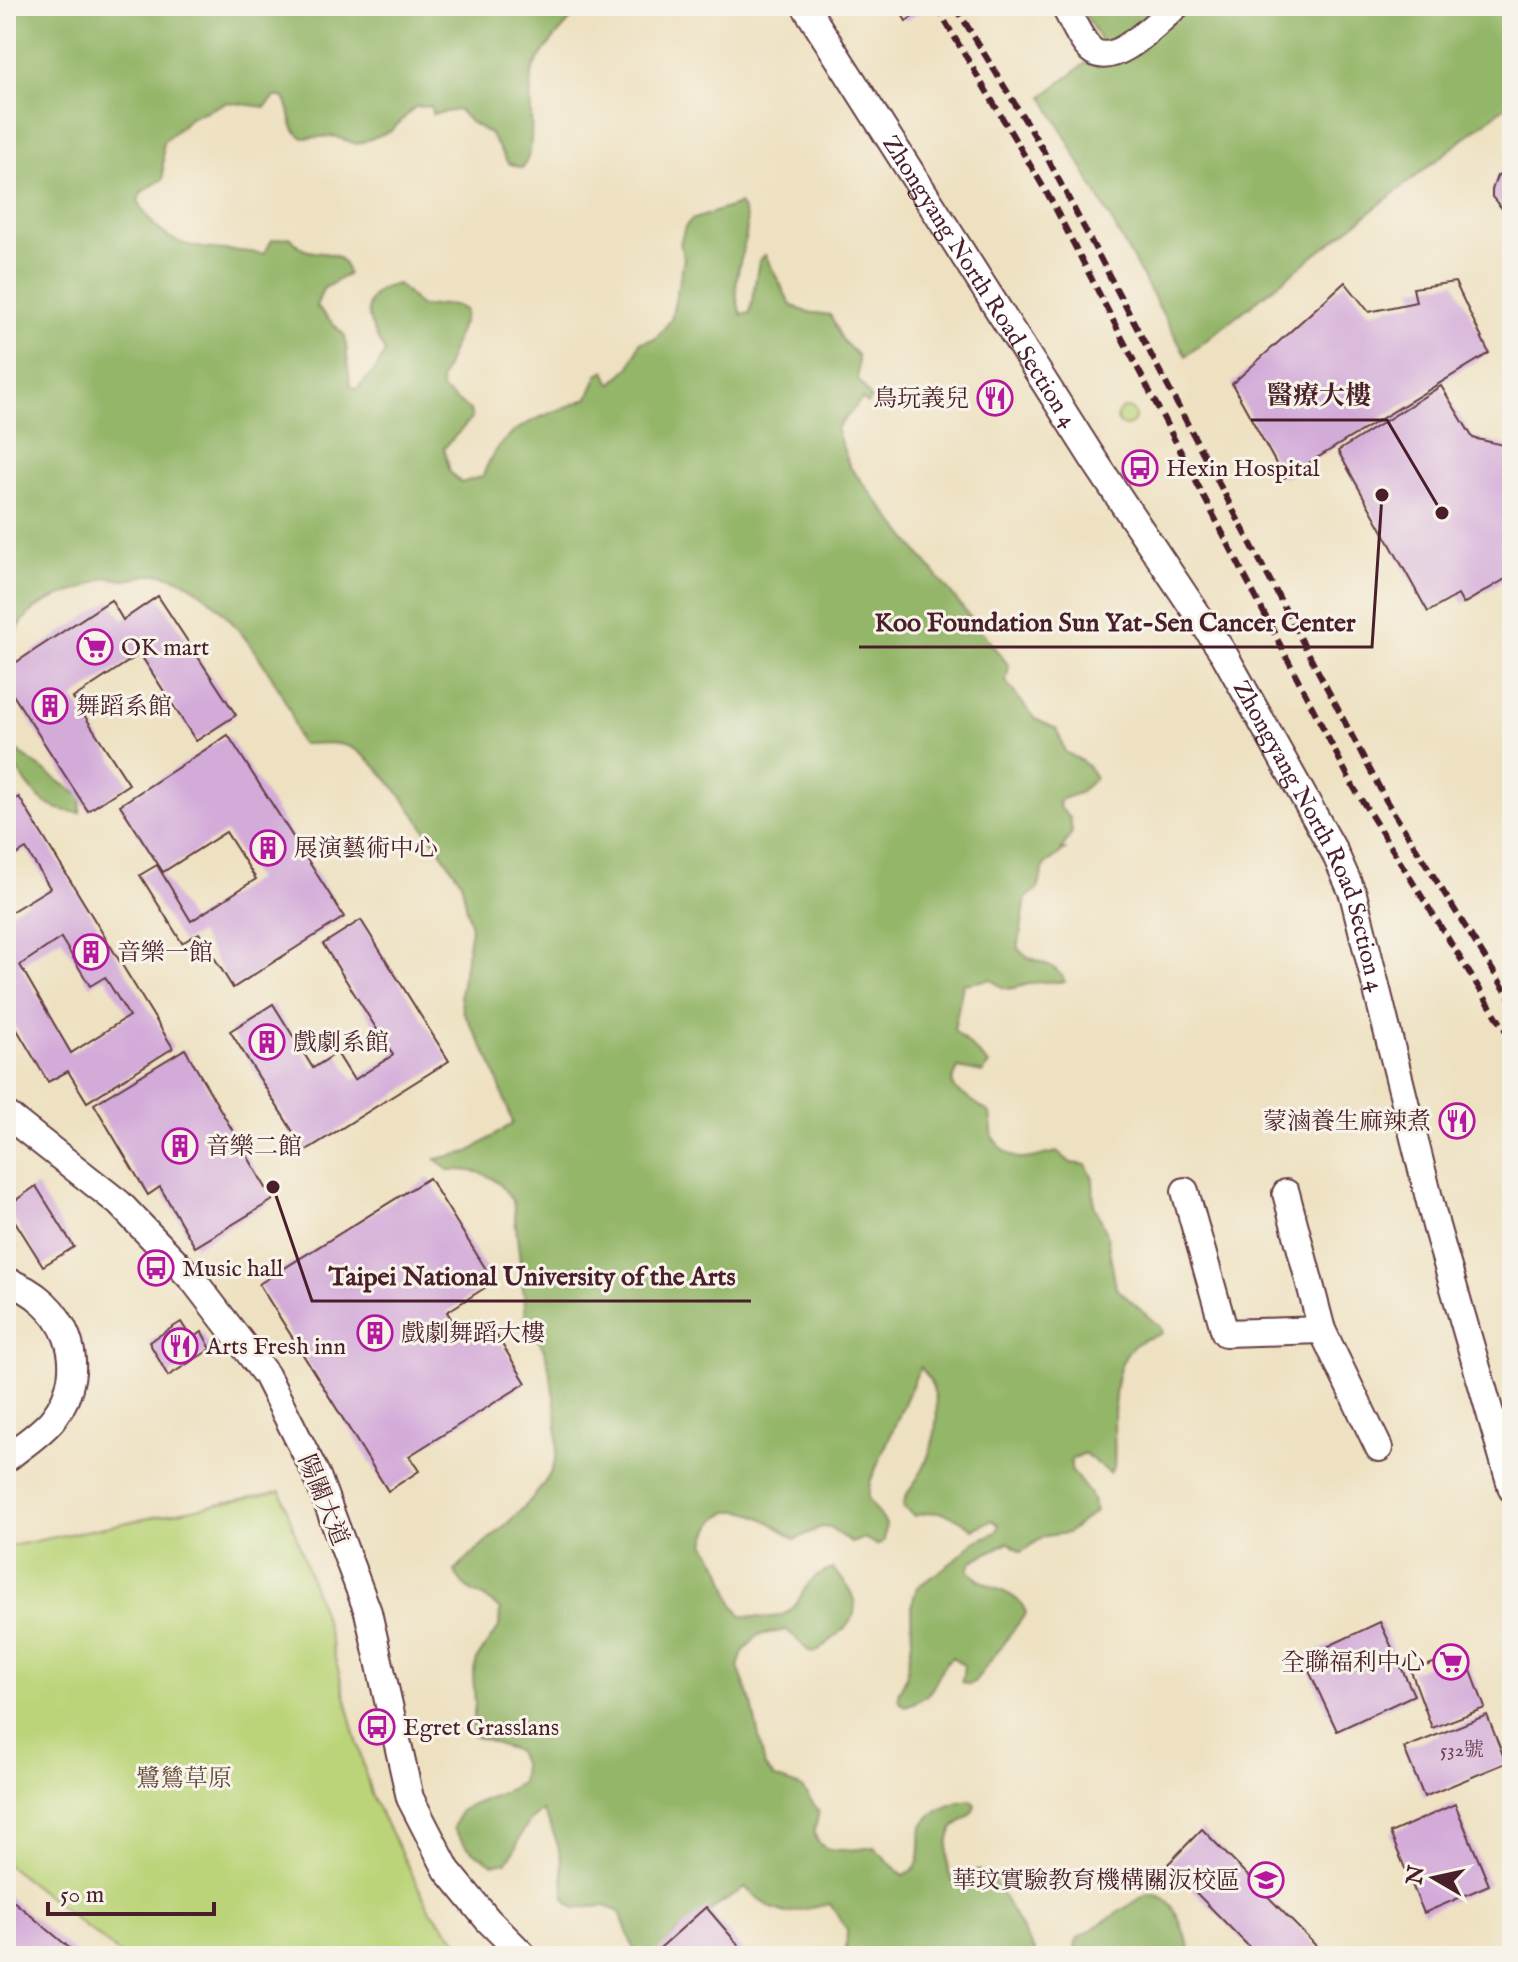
<svg xmlns="http://www.w3.org/2000/svg" width="1518" height="1962" viewBox="0 0 1518 1962" font-family="'IM FELL English','Noto Serif TC',serif">
<style>
.green{fill:#bbd479;stroke:#827a52;stroke-width:2}
.forest{fill:#94b669;stroke:#6f6a4a;stroke-width:2}
.building{fill:#d3abd9;fill-rule:evenodd}
.lines{fill:none;stroke-linecap:round;stroke-linejoin:round}
.minor-casing{stroke:#633c42;stroke-width:30}
.minor{stroke:#fff;stroke-width:26}
.rail{stroke:#4a1f2b;stroke-width:6;stroke-dasharray:12 6;stroke-linecap:butt}
.labels{text-anchor:middle;stroke-width:6;stroke-linejoin:round;paint-order:stroke}
.number-label{font-size:20px;fill:#6c4256}
.street-label{font-size:24px;fill:#4a1f2b;stroke:#f7f3e8}
.poi-label{font-size:24px;fill:#4a1f2b;stroke:#f7f3e8;text-anchor:start}
.park-label{font-size:24px;fill:#664c3e;stroke:#f7f3e8}
.leader{fill:none;stroke:#4a1f2b;stroke-width:3}
.callout-dot{fill:#4a1f2b;stroke:#f7f3e8;stroke-width:3}
.callout-label{font-size:26px;text-anchor:middle;font-weight:bold;fill:#4a1f2b;stroke:#f7f3e8;stroke-width:6;stroke-linejoin:round;paint-order:stroke}
</style>
<rect width="100%" height="100%" fill="#f7f3e8"/>
<filter id="ink" filterUnits="userSpaceOnUse"><feTurbulence type="fractalNoise" baseFrequency=".0125" numOctaves="2"/><feDisplacementMap in="SourceGraphic" scale="16" xChannelSelector="R" yChannelSelector="G"/><feConvolveMatrix kernelMatrix="1 2 1 2 8 2 1 2 1" color-interpolation-filters="sRGB"/></filter>
<filter id="wash" filterUnits="userSpaceOnUse"><feTurbulence type="fractalNoise" baseFrequency=".006" numOctaves="4" result="noise"/><feDisplacementMap in="SourceGraphic" scale="32" xChannelSelector="R" yChannelSelector="G"/><feGaussianBlur stdDeviation="1.8" result="paint"/><feColorMatrix in="noise" values="0 0 0 0 0 0 0 0 0 0 0 0 0 0 0 0 0 1.4 0 .05"/><feComposite in="paint" operator="in"/></filter>
<g filter="url(#wash)">
<rect width="100%" height="100%" fill="#eee1c1"/>
<!-- green -->
<g class="green">
<circle cx="1126" cy="417" r="9"/>
<polygon points="281,1491 326,1624 371,1794 430,1910 471,1956 123,1956 6,1864 6,1547"/>
</g>
<!-- forest -->
<g class="forest">
<path d="M6,6H584C571,19 538,54 533,70C525,99 540,147 522,168L508,163L490,134L470,122L459,110L432,114L431,106L415,107L391,131L357,144L333,136L303,138C286,127 294,110 283,97H275L265,107L227,102L190,118L163,142V179L142,192L138,200C165,259 211,245 264,254L272,240L289,237C295,241 299,248 305,250C324,256 342,248 348,274L323,289L316,306L345,336L350,385L357,389L376,369L385,352C368,323 353,292 398,284L421,307C437,306 453,300 465,311L464,319L441,380L442,390L470,410L472,418L444,448L450,472L461,483L483,476C502,422 542,419 588,398L598,375L605,371L611,384L630,367L640,342L655,339L671,320L684,259L680,244L685,227L691,220L739,204C763,231 722,273 742,315L750,313L759,261L765,255L791,305L806,312L830,315L842,340L858,356V379L871,398L868,404L862,399L836,429L850,467L1009,666L1006,682L1035,719L1057,729L1065,752C1079,759 1089,764 1096,778L1079,793L1060,800L1059,807L1070,818L1072,832L1061,850H1065L1044,865L1038,889L1026,898L1018,949C1032,965 1055,959 1065,982C1055,982 1043,981 1033,983C1014,987 1007,995 992,979L963,984L954,1030L989,1064L983,1073L958,1068L952,1082L955,1089L990,1113L993,1138C1018,1170 1027,1157 1058,1152L1071,1163L1086,1165L1093,1178L1094,1205L1106,1231L1116,1288L1160,1327L1162,1333C1154,1338 1146,1337 1139,1342C1104,1365 1117,1432 1114,1467L1110,1473L1084,1453L1071,1460V1470L1089,1493L1096,1511L1067,1533L1045,1536L1021,1552L1008,1542L972,1561L968,1569C982,1590 1018,1588 1026,1613L975,1681L969,1685L962,1682L964,1665L952,1657C930,1674 945,1693 905,1706L899,1702L898,1694L906,1678L912,1641L911,1607L917,1587L955,1560L974,1542L997,1532L999,1525L992,1520L973,1529C953,1513 938,1509 914,1516L903,1507C904,1494 914,1485 920,1474C937,1444 947,1394 920,1367L870,1482L868,1498L886,1524L884,1541L877,1545L864,1538L851,1543L830,1528L821,1527L795,1540C764,1515 719,1488 705,1543L722,1570L733,1604L742,1616C820,1626 782,1584 833,1569C872,1610 854,1623 816,1652L809,1651L787,1630L758,1635L743,1652L738,1667L752,1704L765,1767L775,1778L801,1787L818,1810C820,1818 815,1820 815,1829C813,1859 856,1849 874,1847L903,1876C925,1867 918,1851 921,1833C924,1812 954,1802 971,1800L975,1805C972,1820 960,1819 953,1829C945,1841 947,1869 952,1882L960,1884L977,1870L992,1877L1037,1956H846L847,1930L830,1904L786,1913L771,1908L745,1888L676,1933L655,1956H636L620,1912L605,1906L575,1908L564,1898C564,1869 560,1836 542,1811C517,1829 523,1840 507,1862L493,1864L467,1847L453,1828L460,1811C480,1800 501,1795 521,1783L523,1766L517,1751L471,1735L475,1704L473,1673L478,1657L499,1627L500,1610C485,1592 464,1596 455,1571C483,1542 549,1496 556,1457C559,1438 556,1403 552,1384C548,1362 547,1344 528,1331L513,1201C495,1173 479,1169 448,1170L436,1159L469,1152L513,1123L491,1062L463,1011L460,996L471,928L461,881C437,848 385,762 350,747C337,741 315,744 301,744C293,732 295,722 290,711C269,665 212,580 160,574C148,572 136,580 124,580C118,580 113,577 107,578C97,580 88,587 79,590C52,597 23,609 15,637L6,643Z"/>
<polygon points="1080,6 1510,6 1512,101 1186,356 1043,96 1105,48"/>
<path d="M6,743L81,797L80,813C46,810 37,799 19,772C11,760 6,758 6,743Z"/>
<path d="M1147,1894C1180,1893 1181,1935 1194,1956H1078L1075,1946L1078,1938Z"/>
</g>
<g id="blocks">
<!-- building -->
<g class="building">
<polygon points="897,6 929,6 906,21"/>
<polygon points="1512,165 1512,220 1492,197 1492,190 1497,176"/>
<polygon points="1345,282 1369,312 1416,302 1413,288 1455,282 1489,353 1284,478 1232,384"/>
<polygon points="1441,386 1473,438 1512,447 1512,575 1463,604 1458,595 1428,612 1338,451"/>
<polygon points="158,596 236,715 196,741 140,654 73,698 129,784 88,811 6,684 6,669 111,600 123,620"/>
<polygon points="228,735 344,917 233,988 199,933 182,943 140,875 157,865 191,921 256,879 226,832 163,872 120,805"/>
<path d="M19,797L173,1048L87,1102L68,1071L48,1082L6,1011V915L50,888L26,849L6,861V805ZM61,938L90,986L105,977L129,1016L71,1053L20,965Z"/>
<polygon points="361,920 449,1061 305,1151 230,1031 273,1004 313,1068 337,1053 354,1080 393,1055 323,944"/>
<polygon points="185,1049 273,1200 195,1247 160,1187 148,1195 94,1104"/>
<polygon points="429,1178 494,1282 447,1312 465,1341 490,1325 526,1383 409,1456 419,1471 388,1491 259,1284"/>
<polygon points="36,1186 74,1247 43,1266 6,1207"/>
<polygon points="181,1322 192,1339 202,1332 211,1349 168,1376 149,1342"/>
<polygon points="1380,1622 1414,1695 1337,1731 1303,1658"/>
<polygon points="1464,1652 1485,1708 1432,1728 1411,1671"/>
<polygon points="1487,1715 1506,1763 1424,1797 1404,1748"/>
<polygon points="1455,1804 1489,1885 1424,1913 1390,1833"/>
<polygon points="1202,1829 1326,1956 1258,1956 1168,1864"/>
<polygon points="6,1895 47,1929 79,1956 6,1956"/>
<polygon points="706,1907 748,1956 651,1956"/>
</g>
</g>
</g>
<g filter="url(#ink)">
<use href="#blocks" fill-opacity="0" stroke="#633c42" stroke-width="2"/>
<g class="lines">
<defs>
<g id="minor">
<path id="s1" d="M805,6L1094,460L1224,654L1334,851L1353,894L1436,1226L1512,1489"/>
<path d="M1064,6C1072,19 1080,40 1091,50C1114,70 1159,20 1176,6"/>
<polyline points="6,1114 119,1203 194,1281 266,1375 317,1476 368,1612 410,1798 447,1870 488,1920 524,1956"/>
<polyline points="1185,1191 1225,1333 1322,1330"/>
<polyline points="1286,1193 1322,1330 1379,1448"/>
<path d="M6,1281C65,1300 94,1366 53,1419C41,1434 21,1446 6,1459"/>
</g>
</defs>
<!-- minor casing -->
<use href="#minor" class="minor-casing"/>
<!-- minor -->
<use href="#minor" class="minor"/>
<!-- rail -->
<g class="rail">
<polyline points="936,6 1051,200 1354,788 1512,1041"/>
<polyline points="955,6 1042,148 1387,802 1512,1001"/>
</g>
</g>
</g>
<!-- icons -->
<defs>
<symbol id="restaurant-ring" viewBox="-11 -11 22 22"><circle r="9.5" fill="#f7f3e8" stroke="#b5179e" stroke-width="1.5"/><path d="M-5-6h1v4h1v-4h1v4h1v-4h1v5L-1.5 .5V6h-2V.5L-5-1ZM5-6V6H3V1.5H1.5Q1.5-4 5-6Z" fill="#b5179e"/></symbol>
<symbol id="bus-ring" viewBox="-11 -11 22 22"><circle r="9.5" fill="#f7f3e8" stroke="#b5179e" stroke-width="1.5"/><path d="M-5-6H5V4H4V6H2V4H-2V6H-4V4H-5ZM-3.5-4V0h7V-4ZM-3.5 1.2v1.5H-2V1.2ZM2 1.2v1.5H3.5V1.2Z" fill="#b5179e"/></symbol>
<symbol id="supermarket-ring" viewBox="-11 -11 22 22"><circle r="9.5" fill="#f7f3e8" stroke="#b5179e" stroke-width="1.5"/><path d="M-6-5.5h2.5l.6 2H6L4.5 2H-2.5L-4.4-4H-6ZM-1.5 3.2a1.3 1.3 0 1 0 .1 0ZM3 3.2a1.3 1.3 0 1 0 .1 0Z" fill="#b5179e"/></symbol>
<symbol id="building-ring" viewBox="-11 -11 22 22"><circle r="9.5" fill="#f7f3e8" stroke="#b5179e" stroke-width="1.5"/><path d="M-4-6H4V6H1V3H-1V6H-4ZM-2.5-4.3h1.7v1.8h-1.7ZM.8-4.3h1.7v1.8H.8ZM-2.5-1h1.7V.8h-1.7ZM.8-1h1.7V.8H.8Z" fill="#b5179e"/></symbol>
<symbol id="school-ring" viewBox="-11 -11 22 22"><circle r="9.5" fill="#f7f3e8" stroke="#b5179e" stroke-width="1.5"/><path d="M0-5L7-2L0 1L-7-2ZM-4 1L0 2.5L4 1V4Q0 6-4 4Z" fill="#b5179e"/></symbol>
</defs>
<g fill-rule="evenodd">
<use href="#restaurant-ring" x="975" y="378" width="40" height="40"/>
<use href="#bus-ring" x="1120" y="448" width="40" height="40"/>
<use href="#supermarket-ring" x="75" y="627" width="40" height="40"/>
<use href="#building-ring" x="30" y="686" width="40" height="40"/>
<use href="#building-ring" x="248" y="828" width="40" height="40"/>
<use href="#building-ring" x="71" y="932" width="40" height="40"/>
<use href="#building-ring" x="247" y="1022" width="40" height="40"/>
<use href="#restaurant-ring" x="1437" y="1101" width="40" height="40"/>
<use href="#building-ring" x="160" y="1126" width="40" height="40"/>
<use href="#bus-ring" x="136" y="1248" width="40" height="40"/>
<use href="#building-ring" x="355" y="1313" width="40" height="40"/>
<use href="#restaurant-ring" x="160" y="1326" width="40" height="40"/>
<use href="#supermarket-ring" x="1431" y="1642" width="40" height="40"/>
<use href="#bus-ring" x="357" y="1707" width="40" height="40"/>
<use href="#school-ring" x="1246" y="1860" width="40" height="40"/>
</g>
<g class="labels">
<!-- number labels -->
<g class="number-label">
<text x="1462" y="1756">532號</text>
</g>
<!-- street labels -->
<g class="street-label">
<text dy="8" stroke="none"><textPath href="#s1" startOffset="326">Zhongyang North Road Section 4</textPath></text>
<text dy="8" stroke="none"><textPath href="#s1" startOffset="974">Zhongyang North Road Section 4</textPath></text>
<text transform="translate(324 1500) rotate(68)" y="8">陽關大道</text>
</g>
<!-- poi labels -->
<g class="poi-label">
<text x="969" y="406" text-anchor="end">鳥玩義兒</text>
<text x="1166" y="476">Hexin Hospital</text>
<text x="121" y="655">OK mart</text>
<text x="76" y="714">舞蹈系館</text>
<text x="294" y="856">展演藝術中心</text>
<text x="117" y="960">音樂一館</text>
<text x="293" y="1050">戲劇系館</text>
<text x="1431" y="1129" text-anchor="end">蒙滷養生麻辣煮</text>
<text x="206" y="1154">音樂二館</text>
<text x="182" y="1276">Music hall</text>
<text x="401" y="1341">戲劇舞蹈大樓</text>
<text x="206" y="1354">Arts Fresh inn</text>
<text x="1425" y="1670" text-anchor="end">全聯福利中心</text>
<text x="403" y="1735">Egret Grasslans</text>
<text x="1240" y="1888" text-anchor="end">華玟實驗教育機構關汳校區</text>
</g>
<!-- park labels -->
<g class="park-label">
<text x="184" y="1786">鷺鷥草原</text>
</g>
</g>
<!-- callouts -->
<path class="leader" d="M1442 513L1387 420H1251M1382 495L1372 647H859M273 1187L312 1301H751"/>
<g class="callout-dot">
<circle cx="1442" cy="513" r="8"/>
<circle cx="1382" cy="495" r="8"/>
<circle cx="273" cy="1187" r="8"/>
</g>
<g class="callout-label">
<text x="1319" y="404">醫療大樓</text>
<text x="1115" y="631">Koo Foundation Sun Yat-Sen Cancer Center</text>
<text x="532" y="1285">Taipei National University of the Arts</text>
</g>
<!-- margin -->
<rect width="1518" height="1962" fill="none" stroke="#f7f3e8" stroke-width="32"/>
<!-- north arrow -->
<g transform="translate(1434 1878) rotate(279)" stroke="#f7f3e8" stroke-width="6" paint-order="stroke">
<path d="M0-6L14 30L0 20L-14 30Z" fill="#4a1f2b"/>
<text y="-12" font-size="22" font-weight="bold" text-anchor="middle" fill="#4a1f2b">N</text>
</g>
<!-- scale -->
<path d="M48 1902v12h166v-12" fill="none" stroke="#4a1f2b" stroke-width="4"/>
<text x="60" y="1902" font-size="24" fill="#4a1f2b" stroke="#f7f3e8" stroke-width="6" paint-order="stroke">50 m</text>
</svg>
